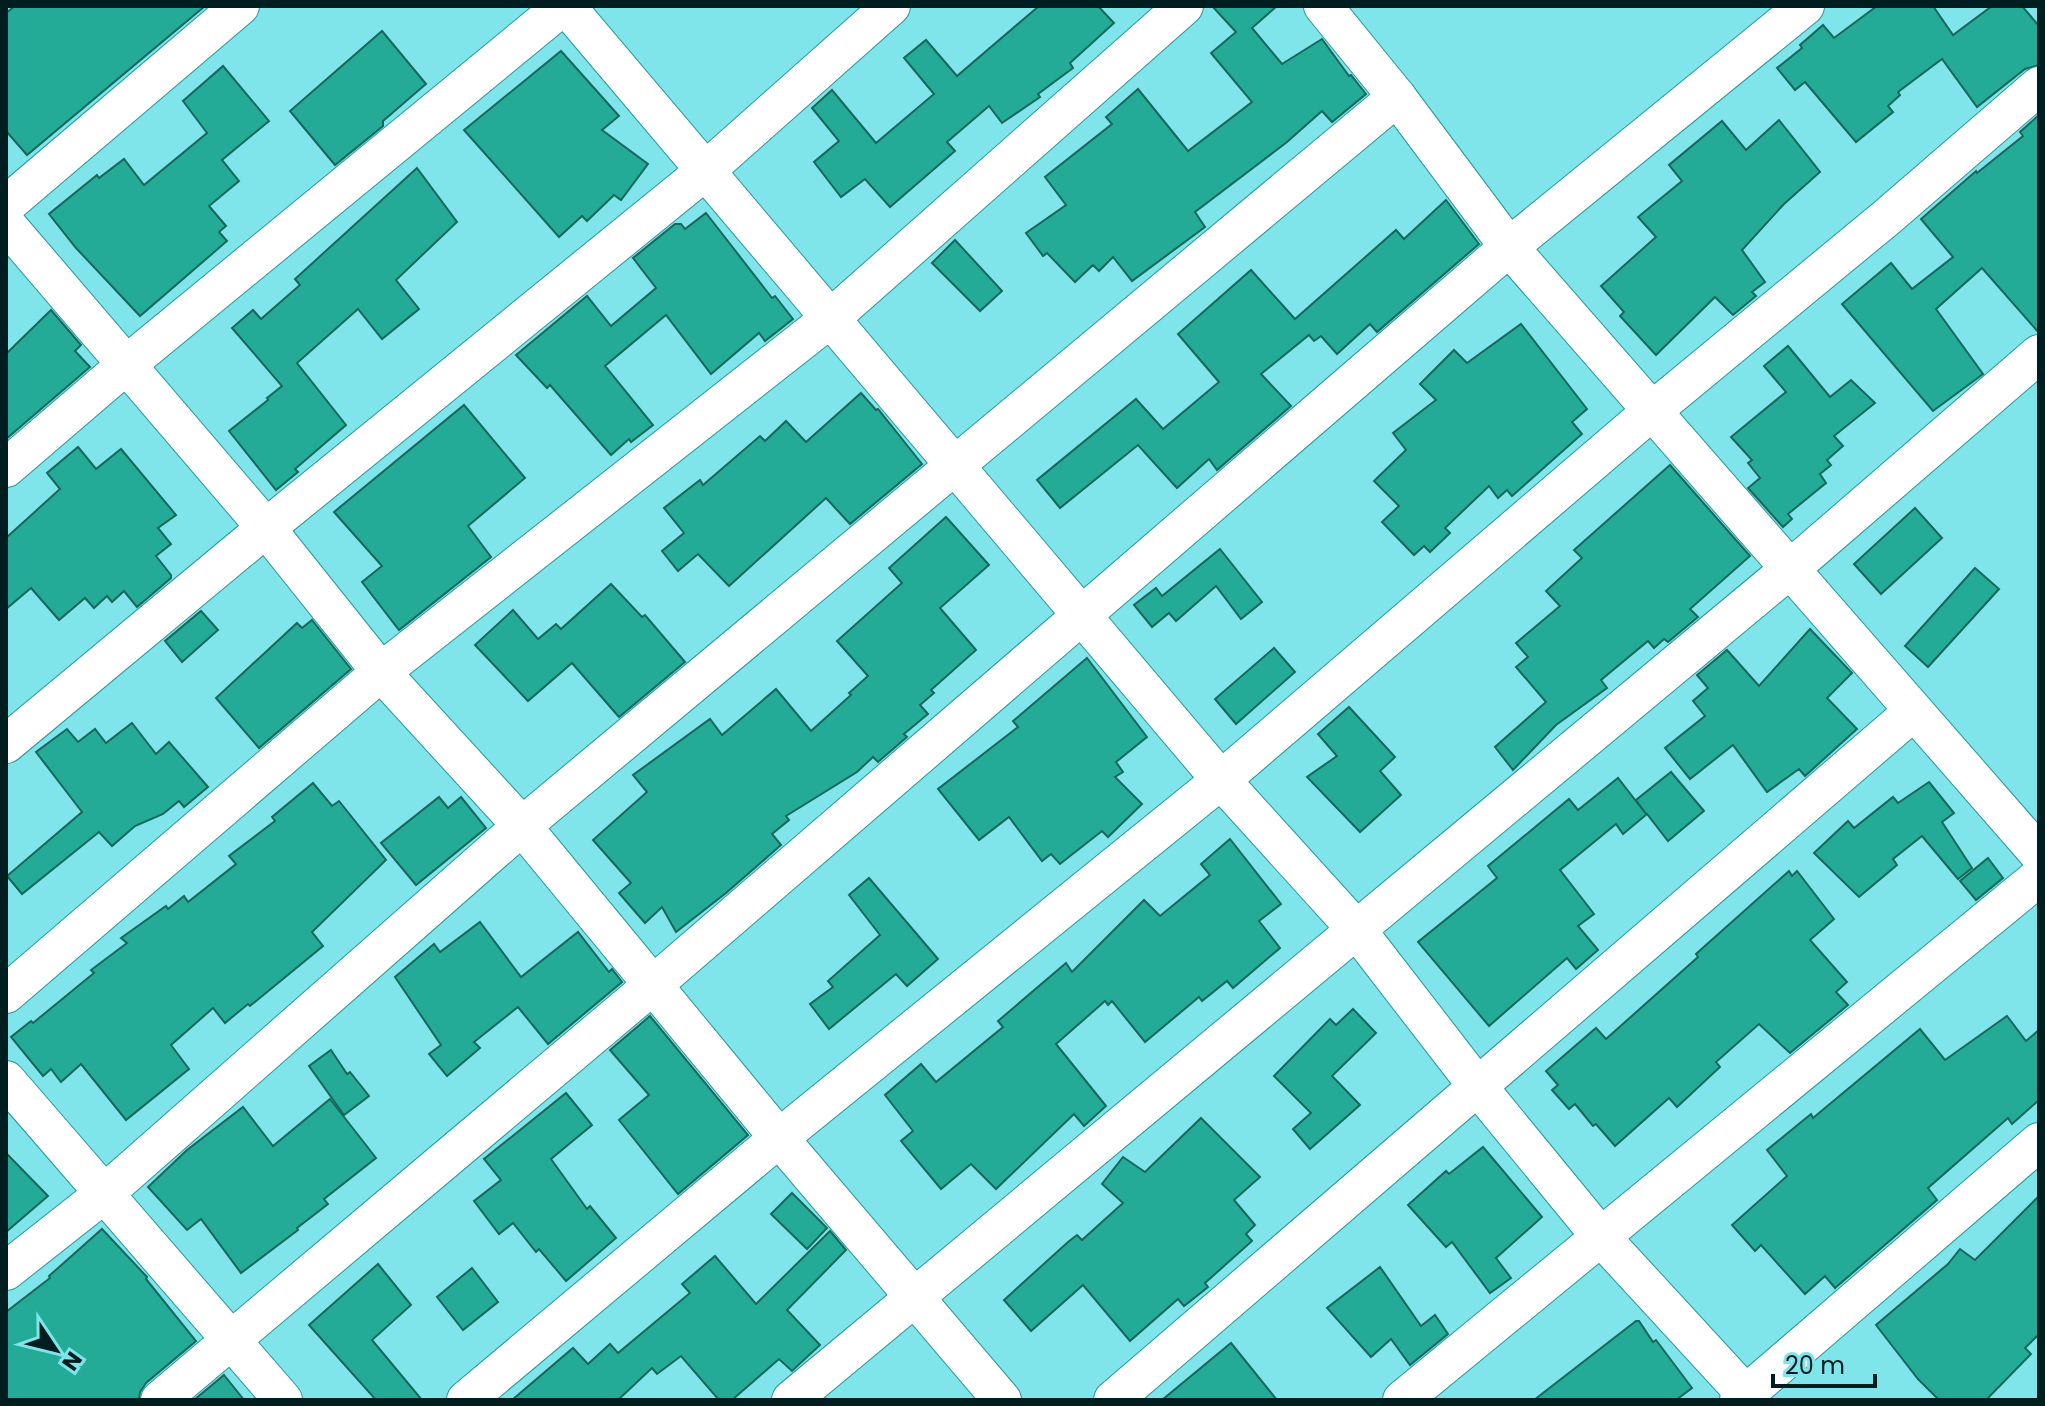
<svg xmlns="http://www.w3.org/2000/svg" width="2045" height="1406" viewBox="0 0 2045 1406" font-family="Poppins,sans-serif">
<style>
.building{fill:#24ab97;stroke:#17675a;stroke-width:2}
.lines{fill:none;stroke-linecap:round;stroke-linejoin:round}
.street-casing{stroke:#27979d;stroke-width:40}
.street{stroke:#fff;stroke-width:38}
</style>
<rect width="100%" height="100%" fill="#7fe5ea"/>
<!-- building -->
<g class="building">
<polygon points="15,6 205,6 27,155 6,131 6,13"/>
<polygon points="1039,6 1098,6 1114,23 1070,63 1073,68 1038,94 1040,97 1002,123 989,106 947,142 955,151 890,207 865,179 841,197 814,162 839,141 812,108 832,90 876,143 934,94 904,58 926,40 957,76"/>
<polygon points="1212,6 1277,6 1252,28 1282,64 1322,39 1349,76 1351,75 1366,94 1332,122 1322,111 1287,142 1195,212 1205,227 1132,281 1113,257 1099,271 1093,265 1075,282 1047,253 1043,256 1026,233 1066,205 1045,177 1112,124 1106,117 1138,89 1188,151 1252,102 1211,53 1236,32"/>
<polygon points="1877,6 1933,6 1953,35 1992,6 2022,6 2039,26 2039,65 2025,69 1977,107 1942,59 1898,92 1900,95 1888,106 1893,112 1856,142 1805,82 1795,90 1777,68 1802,48 1800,45 1823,25 1834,38"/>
<polygon points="382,31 426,84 383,121 383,126 335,165 290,111"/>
<polygon points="561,51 619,116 602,130 648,164 621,200 614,195 587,221 582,216 559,237 464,130"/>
<polygon points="223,66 269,121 222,160 239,181 209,206 226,226 219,232 227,241 140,316 76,248 49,214 97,175 99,178 124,159 144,185 207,133 183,101"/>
<polygon points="2039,115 2039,333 1982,268 1936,309 1983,374 1933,411 1842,304 1891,263 1912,289 1953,257 1921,219 1976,171 1977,173 2023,136 2020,132"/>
<polygon points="1779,120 1820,172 1784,204 1742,250 1765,282 1752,292 1756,296 1733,315 1715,297 1656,355 1620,316 1624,312 1601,286 1656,237 1638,217 1682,181 1669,165 1722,121 1746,150"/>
<polygon points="417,168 457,222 396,280 419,309 382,339 358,309 297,363 346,425 295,469 298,472 276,490 229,431 268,400 267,398 282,386 232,328 253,310 261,319 300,285 295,279"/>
<polygon points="1446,200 1479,244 1377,332 1370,324 1337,354 1321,336 1314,341 1309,335 1261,374 1291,406 1217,470 1209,459 1177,488 1138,445 1060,508 1037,480 1136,399 1163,429 1219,382 1178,334 1251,270 1295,319 1396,230 1404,239"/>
<polygon points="706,213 772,298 775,296 793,319 765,341 759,333 711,374 666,315 605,366 653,425 631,442 629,439 611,455 550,385 547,388 516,355 587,296 611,326 656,288 633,258 675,224 681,224 685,229"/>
<polygon points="955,240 1002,291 980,311 932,263"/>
<polygon points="51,310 81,345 75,351 90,367 6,439 6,354"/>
<polygon points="1521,324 1587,409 1572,422 1582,434 1512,496 1507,490 1498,498 1489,486 1445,528 1450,533 1430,552 1424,546 1414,555 1382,522 1399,506 1374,481 1406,450 1393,433 1436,400 1420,384 1454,350 1467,363"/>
<polygon points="1788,346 1830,397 1851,380 1875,403 1834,436 1843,446 1827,460 1831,465 1820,474 1826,483 1788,514 1792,519 1783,527 1748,488 1760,478 1748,463 1752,460 1731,437 1786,392 1764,366"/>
<polygon points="861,393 876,410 878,409 922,464 850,524 826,498 729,586 698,554 678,571 662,551 684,533 664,508 700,480 703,485 760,436 765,441 786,421 806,442"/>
<polygon points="464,405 525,478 468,526 491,557 399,630 362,582 382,566 334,512"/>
<polygon points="78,447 96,469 121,449 176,515 158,528 171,544 156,556 171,575 171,578 137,607 124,591 112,602 107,596 94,608 85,598 59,620 31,588 6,609 6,538 60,489 47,473"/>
<polygon points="1670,465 1750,556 1690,609 1698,617 1668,642 1664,639 1654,648 1648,641 1601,680 1607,688 1556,725 1513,770 1495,747 1546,702 1516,667 1528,657 1516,643 1560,606 1546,591 1582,558 1574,550"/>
<polygon points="1915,508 1942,538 1881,594 1854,564"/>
<polygon points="946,517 989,565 940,608 976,650 931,690 934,693 920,705 928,714 904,734 907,737 878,762 873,757 857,772 786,816 789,820 772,834 781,845 726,893 676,932 662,907 645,923 619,893 631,883 593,840 647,792 633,775 710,719 722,735 776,689 811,731 851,695 849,693 868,676 837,641 902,583 889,568"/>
<polygon points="1220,549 1262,602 1241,619 1216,586 1176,621 1169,613 1152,627 1134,605 1156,588 1162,596"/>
<polygon points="1975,568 1999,589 1928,667 1905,646"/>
<polygon points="611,584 642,617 645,615 685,662 619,717 572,663 528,701 475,645 513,610 538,639 556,624 561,629"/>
<polygon points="201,611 218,630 182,662 165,641"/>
<polygon points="312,620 351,669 259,748 216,698 297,623 302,628"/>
<polygon points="1810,629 1852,673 1827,698 1857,729 1805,776 1799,769 1767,792 1733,745 1690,779 1665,748 1705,716 1693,701 1708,688 1697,675 1727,650 1759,686"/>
<polygon points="1274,648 1295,672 1236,724 1215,699"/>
<polygon points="1087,658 1147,737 1116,762 1123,772 1115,777 1142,804 1108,837 1102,831 1060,864 1051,854 1042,861 1009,817 979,840 938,789 1018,727 1013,721"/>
<polygon points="1349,707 1395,757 1380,771 1401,795 1360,832 1307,777 1337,756 1318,734"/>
<polygon points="132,723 156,754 169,742 208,787 184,807 179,801 163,814 135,826 112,846 99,832 22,894 7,876 82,812 36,752 67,729 78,742 95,729 106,743"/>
<polygon points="1671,772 1704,811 1668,841 1647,814 1623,834 1616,824 1560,870 1594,914 1578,926 1598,950 1576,969 1567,958 1489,1026 1418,942 1497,878 1488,866 1569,799 1578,810 1618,778 1646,814 1636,800"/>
<polygon points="1929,782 1954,813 1942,822 1972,868 1958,879 1922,836 1893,859 1897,865 1859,897 1814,853 1848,821 1854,828 1893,797 1898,803"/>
<polygon points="313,783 332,806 339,801 386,860 312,932 323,946 250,1006 248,1004 225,1023 213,1008 171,1045 189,1069 126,1120 81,1064 61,1082 51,1069 43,1076 11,1037 31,1021 33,1023 94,973 91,970 127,943 121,938 166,906 168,909 184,896 188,902 236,864 229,856 275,821 272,817"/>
<polygon points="439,797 448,808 461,797 486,828 416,885 381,843"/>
<polygon points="1230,839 1281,904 1259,921 1280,948 1233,988 1227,981 1202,1001 1199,997 1145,1042 1112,1001 1108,1005 1105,1001 1056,1044 1106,1106 1084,1126 1074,1114 996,1189 971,1164 941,1189 901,1141 913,1131 885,1095 921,1064 936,1082 1003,1027 998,1021 1066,963 1072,972 1144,900 1160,916 1210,875 1201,864"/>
<polygon points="1988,858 2003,878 1976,900 1960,881"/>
<polygon points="1789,871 1792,876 1797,871 1834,919 1810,940 1847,982 1836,992 1848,1005 1790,1053 1759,1024 1716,1062 1720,1067 1677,1107 1669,1098 1615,1146 1596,1124 1593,1126 1575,1104 1569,1109 1552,1090 1558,1085 1546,1071 1596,1028 1606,1039 1698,957 1696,954"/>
<polygon points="869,878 938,959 907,986 896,974 829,1029 810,1004 833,987 828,981 880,935 849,895"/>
<polygon points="480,922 521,977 578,932 609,972 612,969 622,982 548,1044 518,1007 474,1042 480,1048 447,1076 429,1054 441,1045 395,977 434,944 440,952"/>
<polygon points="1353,1009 1376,1033 1332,1076 1360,1105 1310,1149 1293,1129 1311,1113 1274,1076 1330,1019 1336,1025"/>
<polygon points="650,1016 748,1135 678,1194 619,1120 649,1095 610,1050"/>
<polygon points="2007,1016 2026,1041 2039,1030 2039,1100 2012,1124 2008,1118 1928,1188 1937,1200 1835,1288 1825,1276 1805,1294 1761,1245 1755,1251 1732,1225 1787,1176 1767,1150 1811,1114 1813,1118 1920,1029 1945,1060"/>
<polygon points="331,1050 347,1074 350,1072 369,1096 344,1115 309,1066"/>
<polygon points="566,1093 592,1125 551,1159 587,1209 590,1206 616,1238 566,1281 539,1249 536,1252 513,1223 499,1234 474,1201 501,1180 484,1159"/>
<polygon points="330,1099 376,1158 324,1199 328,1204 297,1228 298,1230 241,1273 201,1219 187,1230 148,1187 187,1150 243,1107 273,1146"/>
<polygon points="1201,1118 1260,1177 1234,1200 1255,1225 1246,1234 1252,1241 1205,1283 1208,1287 1184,1306 1178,1299 1130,1341 1083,1285 1031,1331 1004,1300 1068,1242 1077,1235 1082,1240 1123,1203 1102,1184 1123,1157 1145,1172"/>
<polygon points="1483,1147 1542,1217 1496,1258 1511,1278 1490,1293 1452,1242 1446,1247 1408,1205 1446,1171 1449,1174"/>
<polygon points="6,1153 48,1196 6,1232"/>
<polygon points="792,1193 827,1228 807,1249 771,1214"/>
<polygon points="2039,1196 2039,1334 2025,1348 2031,1354 1986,1400 1939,1400 1918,1379 1876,1325 1948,1264 1960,1249 1975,1260"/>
<polygon points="102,1229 147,1277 146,1279 196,1341 146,1383 140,1392 139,1400 6,1400 6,1312 50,1278 49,1276"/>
<polygon points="830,1231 846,1250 787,1310 820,1345 792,1371 779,1359 732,1400 719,1400 681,1356 657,1374 652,1368 618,1400 512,1400 573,1348 588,1364 610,1344 618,1353 690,1293 682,1284 715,1256 756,1304"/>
<polygon points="378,1264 411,1305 372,1340 422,1400 376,1400 309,1325"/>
<polygon points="1380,1267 1421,1326 1435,1315 1448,1334 1410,1365 1391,1339 1371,1357 1327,1308"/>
<polygon points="472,1268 498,1302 463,1330 437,1297"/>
<polygon points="1636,1321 1639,1321 1653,1342 1656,1340 1692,1388 1676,1400 1534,1400"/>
<polygon points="1231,1343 1277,1400 1162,1400"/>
<polygon points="224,1375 244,1400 194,1400"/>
</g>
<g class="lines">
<defs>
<g id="street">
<polyline points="566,6 1221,780 1356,929 1478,1087 1601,1237 1751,1400"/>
<polyline points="1323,6 1397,97 1509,247 2039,854"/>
<polyline points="6,205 240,6"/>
<polyline points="6,224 266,528 381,672 522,826 779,1138 1002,1400"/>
<polyline points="6,468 126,365 563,6"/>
<polyline points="6,744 266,528 704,172 891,6"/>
<polyline points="6,994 381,672 832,317 1184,6"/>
<polyline points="6,1080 283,1400"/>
<polyline points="6,1271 105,1193 522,826 1397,97"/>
<polyline points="160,1400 654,984 1509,247 1805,6"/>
<polyline points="466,1400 779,1138 1221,780 1652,411 1886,218 2039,86"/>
<polyline points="791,1400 1790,569 2039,354"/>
<polyline points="1113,1400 1914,711"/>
<polyline points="1402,1400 2039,877"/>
<polyline points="1739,1400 2039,1142"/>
</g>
</defs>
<!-- street casing -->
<use href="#street" class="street-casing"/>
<!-- street -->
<use href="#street" class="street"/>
</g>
<!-- border -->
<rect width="2045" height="1406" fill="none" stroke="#001e1f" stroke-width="16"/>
<!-- north arrow -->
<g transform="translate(56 1350) rotate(125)" stroke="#7fe5ea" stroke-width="6" paint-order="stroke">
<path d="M0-6L14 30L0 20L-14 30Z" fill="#001e1f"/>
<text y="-12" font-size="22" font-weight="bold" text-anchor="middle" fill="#001e1f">N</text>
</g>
<!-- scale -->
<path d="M1773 1374v12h102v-12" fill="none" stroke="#001e1f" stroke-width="4"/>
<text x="1785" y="1374" font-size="24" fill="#001e1f" stroke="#7fe5ea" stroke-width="6" paint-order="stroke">20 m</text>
</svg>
